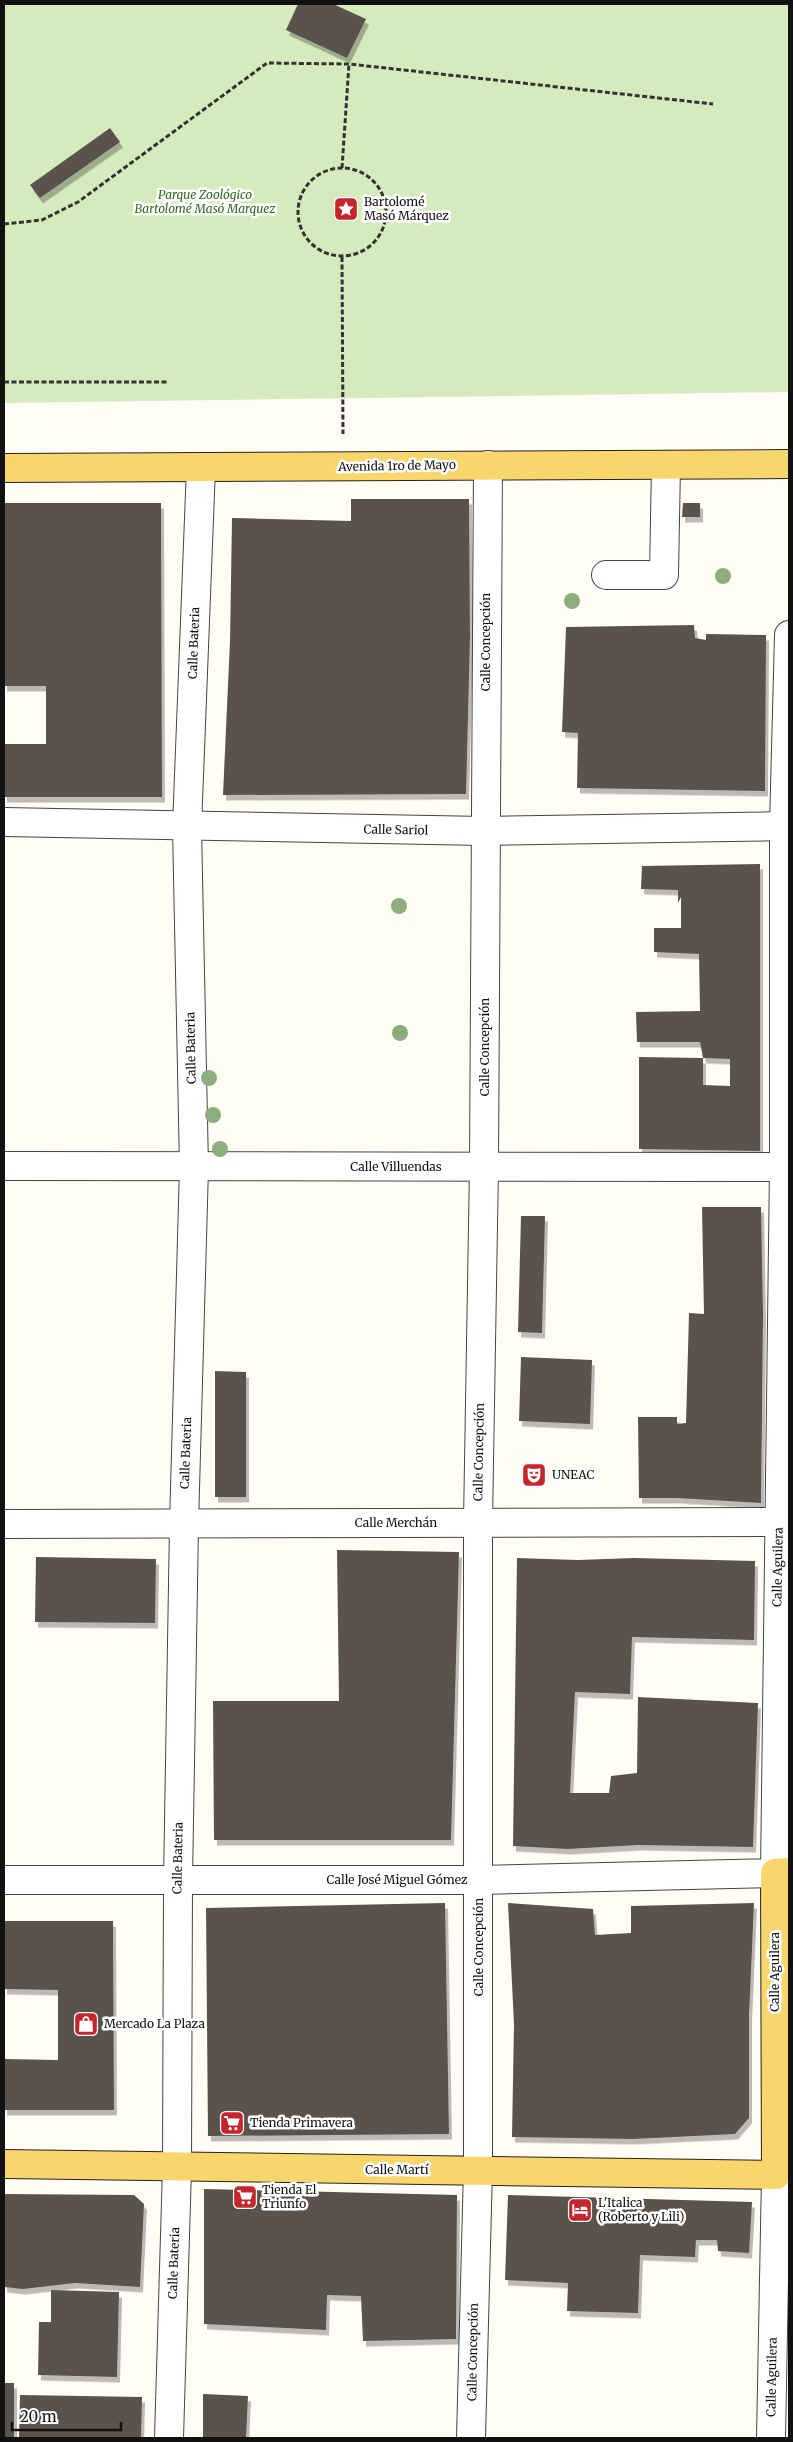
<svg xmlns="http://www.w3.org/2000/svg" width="793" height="2442" viewBox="0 0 793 2442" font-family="Merriweather,serif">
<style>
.green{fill:#d5ebbd}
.building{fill:#5a524d;filter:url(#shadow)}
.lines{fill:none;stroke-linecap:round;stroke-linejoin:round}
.minor-casing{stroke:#444;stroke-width:30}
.major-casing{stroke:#222;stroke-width:30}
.path{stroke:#333;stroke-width:3;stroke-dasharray:5 2.5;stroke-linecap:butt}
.minor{stroke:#fff;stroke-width:28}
.major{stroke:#f9d66b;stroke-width:28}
.tree{fill:#8dad7f}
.labels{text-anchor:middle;stroke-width:5;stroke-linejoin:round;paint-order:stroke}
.park-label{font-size:12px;font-style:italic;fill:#2f6b1f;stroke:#fff}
.poi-label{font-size:12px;fill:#111;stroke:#fff;text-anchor:start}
.street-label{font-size:12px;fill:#111;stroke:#fff}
</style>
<defs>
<filter id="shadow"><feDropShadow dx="3" dy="5.5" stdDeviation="0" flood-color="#0004"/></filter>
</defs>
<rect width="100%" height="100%" fill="#fffdf5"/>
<!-- green -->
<polygon class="green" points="4,4 789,4 789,392 4,403"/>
<!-- building -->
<g class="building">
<polygon points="298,4 333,4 366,19 347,58 286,30"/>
<polygon points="110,128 120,142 40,198 30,185"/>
<polygon points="351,499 469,499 470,638 466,794 223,795 230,641 232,518 351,521"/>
<polygon points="4,503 161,503 162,797 4,797 4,744 46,744 46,686 4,686"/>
<polygon points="683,503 700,503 700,517 682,517"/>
<polygon points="694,625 695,638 706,640 706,634 766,635 765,791 577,788 578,733 562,732 566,627"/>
<polygon points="760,864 760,1151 639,1149 639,1057 703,1058 703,1085 730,1086 730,1059 703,1058 700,1042 637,1042 636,1012 700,1011 699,954 654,952 654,928 681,928 681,897 678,903 678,890 641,889 642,866"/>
<polygon points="702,1207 761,1207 763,1314 761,1503 677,1498 639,1498 638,1417 677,1417 677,1424 686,1423 689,1313 704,1314"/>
<polygon points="521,1216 545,1216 542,1333 518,1332"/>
<polygon points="521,1357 592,1360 590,1424 519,1421"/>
<polygon points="215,1371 246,1372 246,1497 215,1497"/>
<polygon points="337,1550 459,1552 451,1840 214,1840 213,1701 339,1701"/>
<polygon points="36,1557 156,1559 155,1623 35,1622"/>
<polygon points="517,1558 578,1560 634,1558 755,1561 754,1640 632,1637 630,1694 575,1692 570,1793 609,1793 611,1776 637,1773 638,1697 758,1703 753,1847 638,1845 568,1849 513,1846"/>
<polygon points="445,1903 449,2134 208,2136 206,1908"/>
<polygon points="508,1903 593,1909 595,1935 631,1933 631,1906 754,1903 749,2016 749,2118 735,2134 633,2139 512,2137 514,2024"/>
<polygon points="4,1921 113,1921 114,2110 4,2110 4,2059 58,2060 58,1990 4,1989"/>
<polygon points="204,2189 457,2195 456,2339 363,2341 361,2296 327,2295 326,2330 204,2324"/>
<polygon points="4,2194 134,2195 144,2204 140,2287 75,2283 23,2289 4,2287"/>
<polygon points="508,2195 752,2202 749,2253 718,2251 717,2240 696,2240 695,2257 640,2255 638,2313 567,2311 568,2283 505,2280"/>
<polygon points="51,2290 119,2292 117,2377 38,2375 39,2322 51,2322"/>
<rect x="4" y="2383" width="10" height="55"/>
<polygon points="203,2394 248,2396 246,2438 203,2438"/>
<polygon points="20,2395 142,2397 141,2438 19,2438"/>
</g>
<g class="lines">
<defs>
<g id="minor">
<polyline points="606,575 664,575 666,465"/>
<polyline points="4,822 485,831 789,826"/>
<polyline points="4,1166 789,1167"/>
<polyline points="4,1524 789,1522"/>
<polyline points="4,1880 479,1880 775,1873 784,1167 784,826 789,635"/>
<polyline points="169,2438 177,2168 178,1881 184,1525 194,1167 187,827 201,467"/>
<polyline points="471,2438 478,2169 478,1522 484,1166 488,465"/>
<polyline points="771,2438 776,2175 789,2175"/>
</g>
<g id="major">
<polyline points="4,468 789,464"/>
<polyline points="4,2164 776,2175 775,1873 789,1872"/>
</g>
</defs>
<!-- minor casing -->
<use href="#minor" class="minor-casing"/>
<!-- major casing -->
<use href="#major" class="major-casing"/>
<!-- path -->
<g class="path">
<circle cx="342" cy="212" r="44"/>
<polyline points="342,168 349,64"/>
<polyline points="4,224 42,220 78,202 267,63 349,64 713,104"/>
<polyline points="342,257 343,434"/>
<polyline points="4,382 168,382"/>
</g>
<!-- minor -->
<use href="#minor" class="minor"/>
<!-- major -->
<use href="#major" class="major"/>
</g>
<!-- trees -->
<g class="tree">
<circle cx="723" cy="576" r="8"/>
<circle cx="572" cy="601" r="8"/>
<circle cx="399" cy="906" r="8"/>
<circle cx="400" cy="1033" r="8"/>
<circle cx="209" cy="1078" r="8"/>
<circle cx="213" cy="1115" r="8"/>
<circle cx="220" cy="1149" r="8"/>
</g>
<!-- icons -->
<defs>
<symbol id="sight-square" viewBox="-11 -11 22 22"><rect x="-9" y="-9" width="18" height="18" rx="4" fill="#c4262e" stroke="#fff"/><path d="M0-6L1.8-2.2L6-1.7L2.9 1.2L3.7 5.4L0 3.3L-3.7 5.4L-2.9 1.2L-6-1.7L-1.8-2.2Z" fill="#fff"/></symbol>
<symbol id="theatre-square" viewBox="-11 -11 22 22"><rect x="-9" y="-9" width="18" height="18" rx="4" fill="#c4262e" stroke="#fff"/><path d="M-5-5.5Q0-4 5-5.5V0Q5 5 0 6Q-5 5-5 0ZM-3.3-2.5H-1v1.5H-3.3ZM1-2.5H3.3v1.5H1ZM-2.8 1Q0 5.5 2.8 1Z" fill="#fff"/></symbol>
<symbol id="shop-square" viewBox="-11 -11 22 22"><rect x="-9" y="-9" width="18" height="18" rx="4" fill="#c4262e" stroke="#fff"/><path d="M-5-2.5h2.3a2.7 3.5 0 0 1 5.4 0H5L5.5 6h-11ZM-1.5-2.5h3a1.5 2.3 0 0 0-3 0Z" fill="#fff"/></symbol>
<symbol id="supermarket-square" viewBox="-11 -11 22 22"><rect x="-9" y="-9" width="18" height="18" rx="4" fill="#c4262e" stroke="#fff"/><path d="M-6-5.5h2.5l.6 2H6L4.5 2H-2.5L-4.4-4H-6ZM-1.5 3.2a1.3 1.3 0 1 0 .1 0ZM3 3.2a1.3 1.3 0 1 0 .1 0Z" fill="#fff"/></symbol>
<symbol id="hotel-square" viewBox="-11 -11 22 22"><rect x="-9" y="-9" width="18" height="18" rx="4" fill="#c4262e" stroke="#fff"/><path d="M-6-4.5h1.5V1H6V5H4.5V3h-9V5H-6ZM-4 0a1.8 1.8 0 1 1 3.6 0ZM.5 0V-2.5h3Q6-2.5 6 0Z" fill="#fff"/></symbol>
</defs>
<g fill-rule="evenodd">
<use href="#sight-square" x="332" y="195" width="28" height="28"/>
<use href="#theatre-square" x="520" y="1461" width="28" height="28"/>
<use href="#shop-square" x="72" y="2010" width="28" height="28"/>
<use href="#supermarket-square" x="218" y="2109" width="28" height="28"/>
<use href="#supermarket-square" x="231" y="2183" width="28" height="28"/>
<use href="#hotel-square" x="566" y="2196" width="28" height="28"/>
</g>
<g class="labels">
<!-- park labels -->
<g class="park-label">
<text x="205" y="199">Parque Zoológico<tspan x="205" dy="14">Bartolomé Masó Marquez</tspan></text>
</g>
<!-- poi labels -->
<g class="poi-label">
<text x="364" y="206">Bartolomé<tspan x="364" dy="14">Masó Márquez</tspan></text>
<text x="552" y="1479">UNEAC</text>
<text x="104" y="2028">Mercado La Plaza</text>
<text x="250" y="2127">Tienda Primavera</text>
<text x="262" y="2194">Tienda El<tspan x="262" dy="14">Triunfo</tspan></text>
<text x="598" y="2207">L'Italica<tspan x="598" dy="14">(Roberto y Lili)</tspan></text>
</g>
<!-- street labels -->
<g class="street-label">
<text transform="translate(397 466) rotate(-1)" y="4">Avenida 1ro de Mayo</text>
<text transform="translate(486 642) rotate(-90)" y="4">Calle Concepción</text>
<text transform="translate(194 643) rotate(-88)" y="4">Calle Bateria</text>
<text transform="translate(396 830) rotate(1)" y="4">Calle Sariol</text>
<text transform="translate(485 1047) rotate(-90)" y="4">Calle Concepción</text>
<text transform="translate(191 1048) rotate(-91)" y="4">Calle Bateria</text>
<text x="396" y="1171">Calle Villuendas</text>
<text transform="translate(479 1452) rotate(-89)" y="4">Calle Concepción</text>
<text transform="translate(186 1453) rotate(-88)" y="4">Calle Bateria</text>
<text x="396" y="1527">Calle Merchán</text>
<text transform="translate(778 1567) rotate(-89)" y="4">Calle Aguilera</text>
<text transform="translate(178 1858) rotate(-89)" y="4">Calle Bateria</text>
<text x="397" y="1884">Calle José Miguel Gómez</text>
<text transform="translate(479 1947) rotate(-90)" y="4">Calle Concepción</text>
<text transform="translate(775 1972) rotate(-90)" y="4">Calle Aguilera</text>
<text x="397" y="2174">Calle Martí</text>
<text transform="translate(174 2263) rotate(-88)" y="4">Calle Bateria</text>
<text transform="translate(473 2352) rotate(-89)" y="4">Calle Concepción</text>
<text transform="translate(772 2377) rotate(-89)" y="4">Calle Aguilera</text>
</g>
</g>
<!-- border -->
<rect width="793" height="2442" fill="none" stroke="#111111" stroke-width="10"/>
<!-- scale -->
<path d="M12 2422v8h109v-8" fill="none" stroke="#111111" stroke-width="2.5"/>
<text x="20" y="2422" font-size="15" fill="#111111" stroke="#ffffff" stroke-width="4" paint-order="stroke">20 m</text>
</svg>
